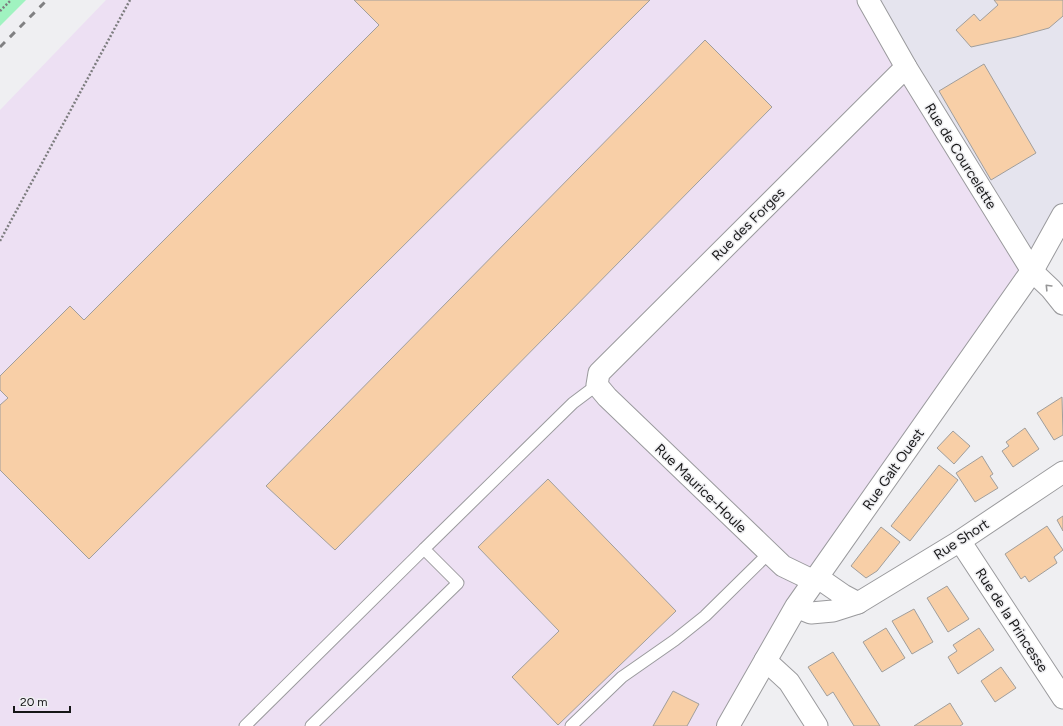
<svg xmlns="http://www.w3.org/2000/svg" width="1063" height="726" viewBox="0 0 1063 726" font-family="Figtree,sans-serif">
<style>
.built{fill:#e5e4ee}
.industrial{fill:#ede0f3}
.green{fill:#a0f3c0}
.building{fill:#f8cfa7;stroke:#a09e9c}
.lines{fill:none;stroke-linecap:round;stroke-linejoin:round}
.service-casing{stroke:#9a9a9d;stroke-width:13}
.minor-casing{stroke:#9a9a9d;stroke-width:23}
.secondary-casing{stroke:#9a9a9d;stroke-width:24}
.path{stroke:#7d7d7f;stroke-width:2.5;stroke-dasharray:2 2;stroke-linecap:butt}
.service{stroke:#fff;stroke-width:11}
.minor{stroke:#fff;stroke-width:21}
.secondary{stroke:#fff;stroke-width:22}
.rail{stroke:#808082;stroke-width:3;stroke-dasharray:7 7;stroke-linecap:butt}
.oneway{stroke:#969697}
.labels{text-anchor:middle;stroke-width:3;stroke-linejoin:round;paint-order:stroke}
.street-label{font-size:14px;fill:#161617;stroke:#efeff2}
</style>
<rect width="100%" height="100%" fill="#efeff2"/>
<!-- built -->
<polygon class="built" points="868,0 1063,0 1063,215 1032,271"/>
<!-- industrial -->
<polygon class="industrial" points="106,0 868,0 1032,271 728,726 0,726 0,110"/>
<!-- green -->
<polygon class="green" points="0,0 26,0 0,26"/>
<!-- building -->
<g class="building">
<polygon points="354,0 650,0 89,559 0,470 0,405 8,398 0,390 0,376 70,306 84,320 379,25"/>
<polygon points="994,0 1063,0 1063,16 1049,28 1016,37 971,47 956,30 974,14 980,21 998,5"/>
<polygon points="705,40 772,107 335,550 266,486"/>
<polygon points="984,64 1036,153 991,180 939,91"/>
<polygon points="1062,397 1063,435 1054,440 1037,413"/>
<polygon points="1025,428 1039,449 1013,467 1002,451 1009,446 1006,442"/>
<polygon points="953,431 970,446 954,464 937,448"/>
<polygon points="982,456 993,474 990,476 998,488 975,502 956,473"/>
<polygon points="939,465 958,480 910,541 891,526"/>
<polygon points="548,479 676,611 558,725 512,677 559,631 478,547"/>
<polygon points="1063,516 1063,531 1057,520"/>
<polygon points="1047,526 1063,550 1054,557 1057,563 1029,582 1025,576 1021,579 1005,554"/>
<polygon points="881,527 900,542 877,571 866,578 851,566"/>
<polygon points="947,586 969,619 948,632 927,598"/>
<polygon points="914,609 933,642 912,654 892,621"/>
<polygon points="886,628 905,658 882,672 863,642"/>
<polygon points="979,628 994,650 958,674 948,657 957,651 953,645"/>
<polygon points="833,652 880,726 854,726 833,692 827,696 808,667"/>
<polygon points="1001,667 1016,688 995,702 981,681"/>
<polygon points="673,691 699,704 687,726 653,726"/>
<polygon points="950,703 963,724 960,726 914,726"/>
</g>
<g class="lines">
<defs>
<g id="service">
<polyline points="245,726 424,549"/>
<polyline points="311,726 458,583 424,549 573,403 597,385"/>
<polyline points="571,726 622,677 675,640 705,616 769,553"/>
</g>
<g id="minor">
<polyline points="868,0 906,67 1032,271 1051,289 1063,304"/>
<polyline points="960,541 1063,698"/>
<polyline points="817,577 843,595 858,603"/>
<polyline points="814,581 783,566 607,397 597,385 599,373 906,67"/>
<polyline points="796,607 811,613 833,611 858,603 960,541 1063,472"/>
<polyline points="765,660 789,682 817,726"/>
</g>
<polyline id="secondary" points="728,726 796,607 1032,271 1063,215"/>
</defs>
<!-- service casing -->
<use href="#service" class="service-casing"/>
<!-- minor casing -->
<use href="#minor" class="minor-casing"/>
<!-- secondary casing -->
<use href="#secondary" class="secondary-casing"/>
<!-- path -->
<g class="path">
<polyline points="0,11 11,0"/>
<polyline points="0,241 130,0"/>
</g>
<!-- service -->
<use href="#service" class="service"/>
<!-- minor -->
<use href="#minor" class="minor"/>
<!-- secondary -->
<use href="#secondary" class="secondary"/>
<!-- rail -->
<polyline class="rail" points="0,47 47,0"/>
</g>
<!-- one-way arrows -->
<defs><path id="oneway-chevron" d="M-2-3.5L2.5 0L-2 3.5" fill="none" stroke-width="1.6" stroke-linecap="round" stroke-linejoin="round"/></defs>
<use class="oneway" href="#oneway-chevron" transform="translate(1048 287) rotate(-134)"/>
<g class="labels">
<!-- street labels -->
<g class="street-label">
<text transform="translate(961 156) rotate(58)" y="5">Rue de Courcelette</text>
<text transform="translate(748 224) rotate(-45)" y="5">Rue des Forges</text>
<text transform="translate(893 469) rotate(-55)" y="5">Rue Galt Ouest</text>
<text transform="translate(701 488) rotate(44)" y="5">Rue Maurice-Houle</text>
<text transform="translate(961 539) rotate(-33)" y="5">Rue Short</text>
<text transform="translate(1012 620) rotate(57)" y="5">Rue de la Princesse</text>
</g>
</g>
<!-- scale -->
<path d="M14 706v6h56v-6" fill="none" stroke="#161617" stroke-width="2"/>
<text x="20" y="706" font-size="12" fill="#161617" stroke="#efeff2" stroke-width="3" paint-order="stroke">20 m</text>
</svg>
